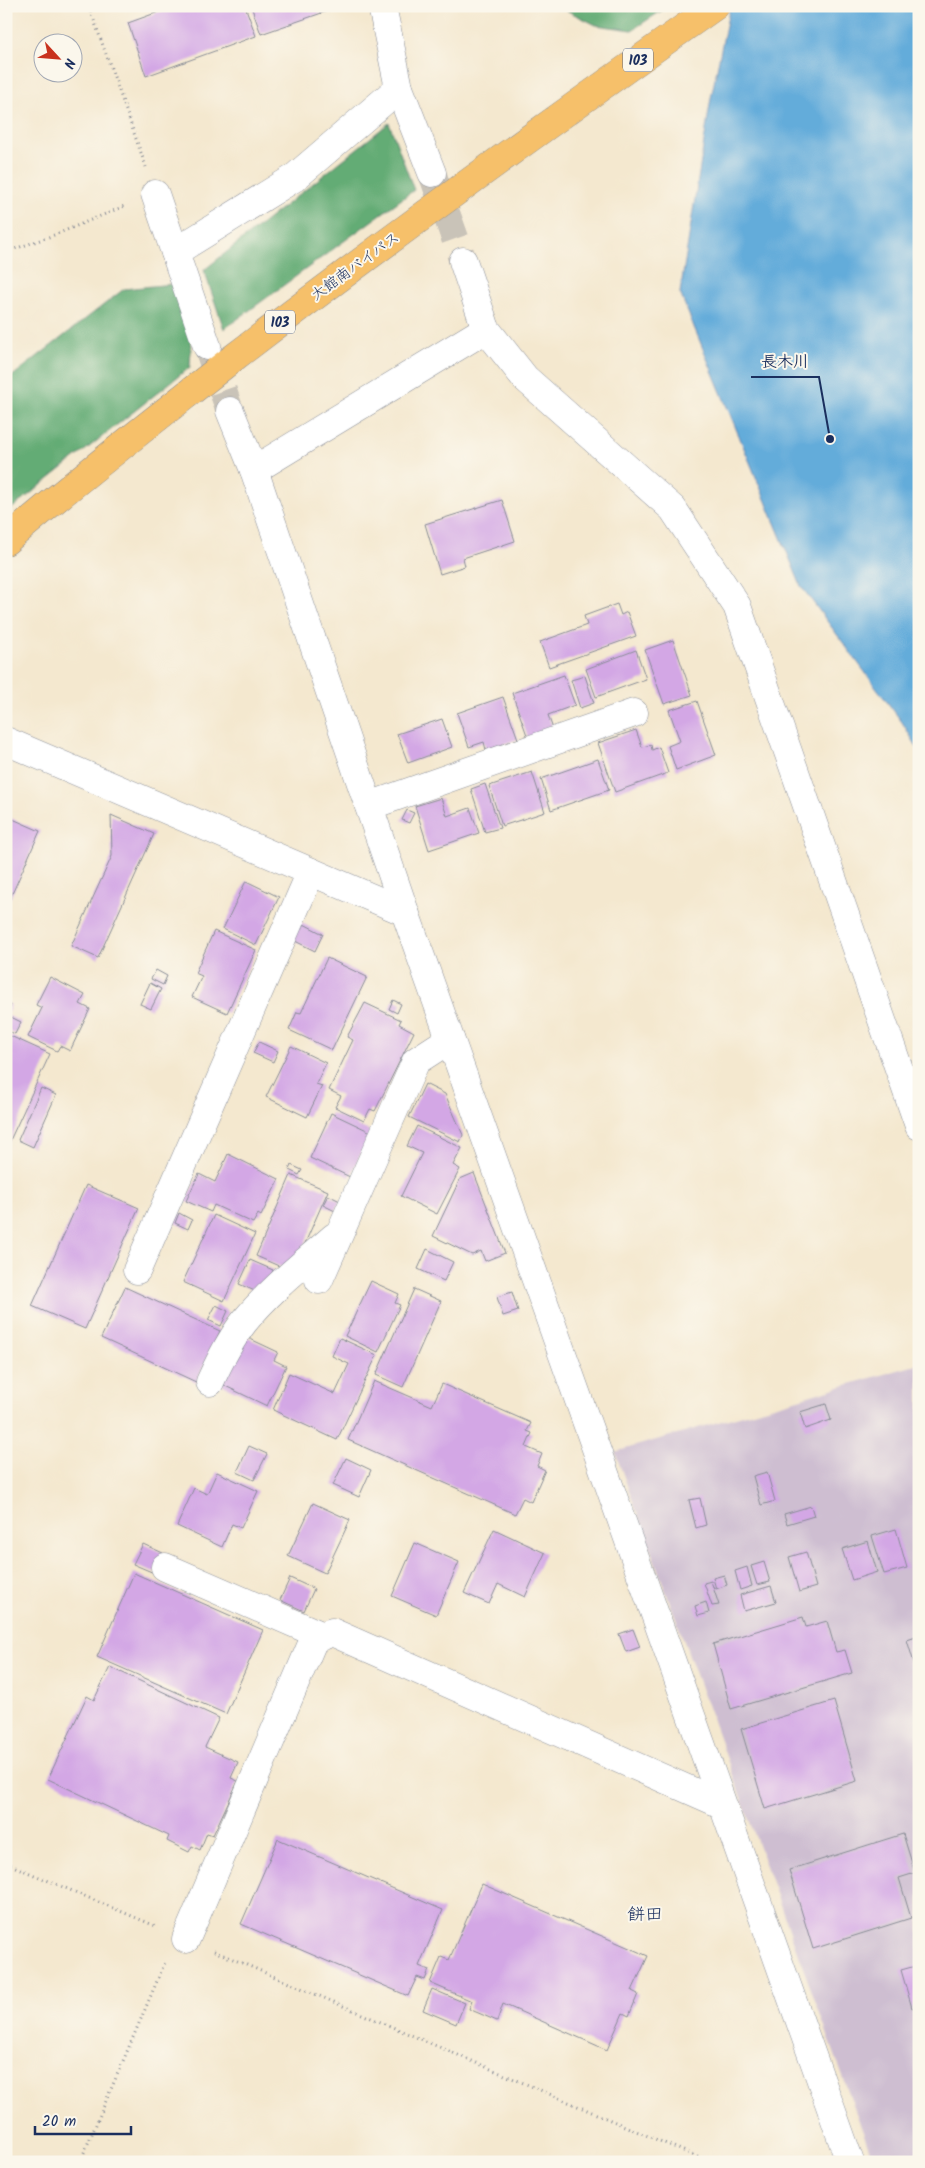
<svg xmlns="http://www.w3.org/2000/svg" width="925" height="2168" viewBox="0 0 925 2168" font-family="Kalam,'Klee One',sans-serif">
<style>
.industrial{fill:#cebed1}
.forest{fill:#64ac74;stroke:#406e69}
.water{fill:#63acda;stroke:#3f6e9c}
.building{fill:#d3a7e5}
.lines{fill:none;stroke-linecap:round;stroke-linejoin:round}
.minor-tunnel{stroke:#c9c3b8;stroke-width:28;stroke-dasharray:28 14;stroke-linecap:butt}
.minor-casing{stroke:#888c96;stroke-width:29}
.highway-casing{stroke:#888c96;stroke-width:29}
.path{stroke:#888c96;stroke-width:3;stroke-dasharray:1 4;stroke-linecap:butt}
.minor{stroke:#fff;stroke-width:28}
.highway{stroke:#f6c06b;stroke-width:28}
.labels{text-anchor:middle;stroke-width:4;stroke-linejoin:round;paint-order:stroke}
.shield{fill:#fbf7ec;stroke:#5e6b89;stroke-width:1}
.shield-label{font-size:14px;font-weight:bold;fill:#1b2f5e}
.street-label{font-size:15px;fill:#1b2f5e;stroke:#fbf7ec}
.quarter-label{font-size:18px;fill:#1b2f5e;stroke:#fbf7ec}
.leader{fill:none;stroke:#1b2f5e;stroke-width:2}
.callout-dot{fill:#1b2f5e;stroke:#fbf7ec;stroke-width:2}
.callout-label{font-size:16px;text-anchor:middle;font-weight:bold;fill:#1b2f5e;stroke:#fbf7ec;stroke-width:4;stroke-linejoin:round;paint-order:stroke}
</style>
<rect width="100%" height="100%" fill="#fbf7ec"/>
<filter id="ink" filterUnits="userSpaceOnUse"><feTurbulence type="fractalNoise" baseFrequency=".02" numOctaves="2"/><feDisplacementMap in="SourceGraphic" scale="10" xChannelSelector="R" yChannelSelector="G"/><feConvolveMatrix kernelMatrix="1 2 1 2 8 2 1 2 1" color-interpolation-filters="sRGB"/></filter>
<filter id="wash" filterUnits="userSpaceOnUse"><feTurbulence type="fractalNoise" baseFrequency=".0096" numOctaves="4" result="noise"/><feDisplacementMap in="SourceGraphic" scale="20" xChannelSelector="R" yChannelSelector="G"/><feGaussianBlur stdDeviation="1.12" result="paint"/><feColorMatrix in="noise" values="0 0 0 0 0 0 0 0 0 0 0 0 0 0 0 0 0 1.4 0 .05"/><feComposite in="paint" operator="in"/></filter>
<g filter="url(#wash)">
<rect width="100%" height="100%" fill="#f4e8cf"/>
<!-- industrial -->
<polygon class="industrial" points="919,1364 919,2162 874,2162 615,1452"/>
<!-- forest -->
<g class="forest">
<polygon points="558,6 669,6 632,30 596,25"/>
<polygon points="389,123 414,190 224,329 204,270"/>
<polygon points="172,284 192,326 190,367 6,513 6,381 124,289"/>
</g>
<!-- water -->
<polygon class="water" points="730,6 919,6 919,750 902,722 801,586 680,293 711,98"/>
<g id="blocks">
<!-- building -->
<g class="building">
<polygon points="175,6 245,6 256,36 146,76 128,23"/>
<polygon points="251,6 339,6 339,7 261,34"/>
<polygon points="502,500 515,541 463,558 465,566 440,574 425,524"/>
<polygon points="617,604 621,615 627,612 636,636 549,667 540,642 587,625 584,616"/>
<polygon points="673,640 692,695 664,704 645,650"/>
<polygon points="636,650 646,679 596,697 586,669"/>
<polygon points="564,675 575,705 548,715 553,729 528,738 512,693"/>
<polygon points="585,676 594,703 580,708 571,680"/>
<polygon points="503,697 518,739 486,750 484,742 469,747 457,713"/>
<polygon points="697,701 716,755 676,770 668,746 680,741 669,710"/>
<polygon points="442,719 452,747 408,763 397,734"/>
<polygon points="636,730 642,747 651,745 652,750 659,747 668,773 615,792 598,743"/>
<polygon points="598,759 609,790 551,810 541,779"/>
<polygon points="532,772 545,812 502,826 489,786"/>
<polygon points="485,784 500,828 485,832 471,789"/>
<polygon points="441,798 447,816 470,808 479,833 429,850 415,806"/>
<polygon points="407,810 414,813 409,823 402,820"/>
<polygon points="111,815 154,834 98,958 71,946 112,856"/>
<polygon points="6,816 40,831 8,903 6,902"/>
<polygon points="246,881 279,897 256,945 223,929"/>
<polygon points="300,922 323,934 315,951 291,939"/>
<polygon points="214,931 256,950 227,1013 192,997 202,976 195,973"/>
<polygon points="327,958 367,977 332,1050 289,1030 297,1012 301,1013"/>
<polygon points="156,970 167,976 163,985 151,979"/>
<polygon points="50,977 85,995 80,1004 90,1009 70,1051 60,1046 57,1051 28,1037 42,1008 36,1005"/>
<polygon points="150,983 161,989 151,1009 140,1004"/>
<polygon points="393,1000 401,1004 397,1013 389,1009"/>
<polygon points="6,1003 11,1005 7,1015 21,1022 15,1034 6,1030"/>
<polygon points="365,1003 401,1020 399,1024 414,1032 375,1111 370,1109 364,1121 335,1107 341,1096 329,1090 353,1040 347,1037"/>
<polygon points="6,1034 50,1054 6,1149"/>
<polygon points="259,1042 278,1051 273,1062 253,1053"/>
<polygon points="291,1046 326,1063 316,1084 322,1086 307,1117 266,1097"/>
<polygon points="425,1084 445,1094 463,1135 460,1142 409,1117"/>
<polygon points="41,1088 56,1095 33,1147 18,1140"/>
<polygon points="331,1113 371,1132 350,1177 310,1158"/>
<polygon points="417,1126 462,1148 453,1165 460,1169 437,1214 401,1196 422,1153 407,1146"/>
<polygon points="228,1154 279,1179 261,1216 258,1214 253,1223 214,1205 211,1212 186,1201 199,1174 215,1182"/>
<polygon points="291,1165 302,1170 299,1175 289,1170"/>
<polygon points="474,1173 505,1253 485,1261 481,1251 472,1255 433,1236 460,1179"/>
<polygon points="291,1175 328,1191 298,1259 281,1267 256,1256"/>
<polygon points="86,1185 139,1208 85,1329 32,1306"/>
<polygon points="328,1195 340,1201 335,1211 323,1205"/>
<polygon points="179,1213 192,1220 188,1229 175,1223"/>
<polygon points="214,1215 255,1234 224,1301 183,1282"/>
<polygon points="427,1249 453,1262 444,1281 418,1269"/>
<polygon points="250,1260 273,1270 267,1284 262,1282 257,1292 239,1284"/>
<polygon points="371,1281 399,1294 395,1303 400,1305 378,1352 345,1336"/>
<polygon points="125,1287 220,1331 196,1382 101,1338"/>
<polygon points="414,1289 441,1301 403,1387 376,1375"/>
<polygon points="512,1292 518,1311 503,1316 497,1297"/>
<polygon points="216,1305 228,1311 221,1326 208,1320"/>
<polygon points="244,1336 278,1352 274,1360 286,1366 267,1406 221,1384"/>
<polygon points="340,1338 377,1355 337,1440 273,1410 289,1373 335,1394 349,1364 332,1356"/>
<polygon points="374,1381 432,1406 442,1384 531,1423 527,1431 532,1433 526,1447 542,1454 537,1466 545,1470 531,1502 523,1498 515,1514 348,1440"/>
<polygon points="826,1404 831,1420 805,1429 800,1412"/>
<polygon points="249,1446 267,1454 254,1480 237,1472"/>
<polygon points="346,1458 371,1470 359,1497 333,1485"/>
<polygon points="217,1472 258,1491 241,1528 232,1524 222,1547 177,1526 194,1488 207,1494"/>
<polygon points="767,1472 775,1501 761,1505 753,1476"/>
<polygon points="700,1498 706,1525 696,1528 689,1500"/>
<polygon points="313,1503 350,1520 325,1573 288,1556"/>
<polygon points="811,1506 814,1516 787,1524 784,1514"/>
<polygon points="494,1529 545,1553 525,1597 498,1584 489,1604 464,1593"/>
<polygon points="896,1529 907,1568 884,1574 872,1536"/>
<polygon points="868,1541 877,1572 852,1580 842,1549"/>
<polygon points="415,1543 459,1562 436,1615 392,1596"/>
<polygon points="143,1544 163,1553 154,1573 133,1564"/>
<polygon points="806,1552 816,1587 799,1592 789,1557"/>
<polygon points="764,1562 770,1582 757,1585 751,1566"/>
<polygon points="747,1567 752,1586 740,1590 735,1571"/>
<polygon points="134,1573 263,1630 226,1714 97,1657"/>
<polygon points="724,1575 727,1585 716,1589 713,1578"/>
<polygon points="290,1578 314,1589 304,1611 280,1600"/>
<polygon points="711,1581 719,1605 712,1606 704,1583"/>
<polygon points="771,1586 776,1602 744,1611 740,1595"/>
<polygon points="706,1602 709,1613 698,1616 695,1606"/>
<polygon points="803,1617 806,1627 827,1621 836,1652 845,1650 852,1673 731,1709 713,1644"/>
<polygon points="633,1629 640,1647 626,1652 619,1634"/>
<polygon points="919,1636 919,1675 918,1676 907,1640"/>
<polygon points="110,1667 219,1718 205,1747 238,1762 231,1778 238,1781 213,1835 207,1833 200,1850 192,1846 189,1852 167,1841 169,1836 48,1779 87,1696 94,1700"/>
<polygon points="834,1701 857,1781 765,1809 741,1729"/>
<polygon points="903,1834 915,1873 899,1878 911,1918 813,1949 789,1870"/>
<polygon points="278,1839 443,1910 419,1966 429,1970 425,1980 417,1977 408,1996 241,1924"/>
<polygon points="482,1884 648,1956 632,1991 638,1994 629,2016 623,2013 607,2050 503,2004 497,2021 469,2009 472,2001 430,1983 441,1957 449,1960"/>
<polygon points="919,1965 919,2006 912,2008 901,1970"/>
<polygon points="432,1989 465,2003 456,2024 423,2010"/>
</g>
</g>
</g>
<g filter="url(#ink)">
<use href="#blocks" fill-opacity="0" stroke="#888c96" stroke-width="1"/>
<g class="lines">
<!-- minor-tunnel -->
<g class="minor-tunnel">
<polyline points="432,173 463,261"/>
<polyline points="209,351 230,411"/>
</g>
<defs>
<g id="minor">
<polyline points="382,6 399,88 432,173"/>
<polyline points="155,194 207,346"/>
<polyline points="175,252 294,178 399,88"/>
<polyline points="463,261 486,329 525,378 673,509 737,606 919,1126"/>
<polyline points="230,411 254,470 405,912 850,2162"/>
<polyline points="254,470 486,329"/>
<polyline points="6,741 405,912"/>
<polyline points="369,806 634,713"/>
<polyline points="137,1270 311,872"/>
<polyline points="319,1280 416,1061 450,1039"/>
<path d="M210,1382C219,1362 230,1340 244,1322C270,1290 303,1264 334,1237"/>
<polyline points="165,1567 323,1636"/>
<polyline points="186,1939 314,1639 332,1632 721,1804"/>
</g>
<path id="highway" d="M6,541C80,477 156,419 232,359C390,238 552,121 715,6"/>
</defs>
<!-- minor casing -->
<use href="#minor" class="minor-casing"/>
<!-- highway casing -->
<use href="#highway" class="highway-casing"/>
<!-- path -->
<g class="path">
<polyline points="89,6 146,167"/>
<polyline points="6,252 57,234 127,205"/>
<polyline points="6,1863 158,1927"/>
<polyline points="214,1951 709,2162"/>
<polyline points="80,2162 166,1960"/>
</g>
<!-- minor -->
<use href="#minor" class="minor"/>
<!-- highway -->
<use href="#highway" class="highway"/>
</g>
</g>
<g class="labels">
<!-- shield labels -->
<g class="shield">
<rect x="623" y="48.5" width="30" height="23" rx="4"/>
<rect x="265" y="310.5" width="30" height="23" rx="4"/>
</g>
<g class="shield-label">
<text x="638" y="65">103</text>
<text x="280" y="327">103</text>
</g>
<!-- street labels -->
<g class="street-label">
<text transform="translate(355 266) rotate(-36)" y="5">大館南バイパス</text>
</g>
<!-- quarter labels -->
<g class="quarter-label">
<text x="645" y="1920">餅田</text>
</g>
</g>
<!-- callouts -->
<path class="leader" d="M830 439L819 377H751"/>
<circle class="callout-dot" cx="830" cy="439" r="5"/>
<g class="callout-label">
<text x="785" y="367">長木川</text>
</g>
<!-- margin -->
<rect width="925" height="2168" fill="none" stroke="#fbf7ec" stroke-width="25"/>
<!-- north arrow -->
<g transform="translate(58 58) rotate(116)"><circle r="24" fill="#fbf7ec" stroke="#a1a7b3"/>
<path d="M0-4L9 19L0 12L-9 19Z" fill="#c8321e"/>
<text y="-8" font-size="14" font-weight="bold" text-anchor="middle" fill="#1b2f5e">N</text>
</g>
<!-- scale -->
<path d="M35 2126v8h96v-8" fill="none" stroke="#1b2f5e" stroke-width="2.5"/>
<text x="42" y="2126" font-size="15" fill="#1b2f5e" stroke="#fbf7ec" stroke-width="4" paint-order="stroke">20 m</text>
</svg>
